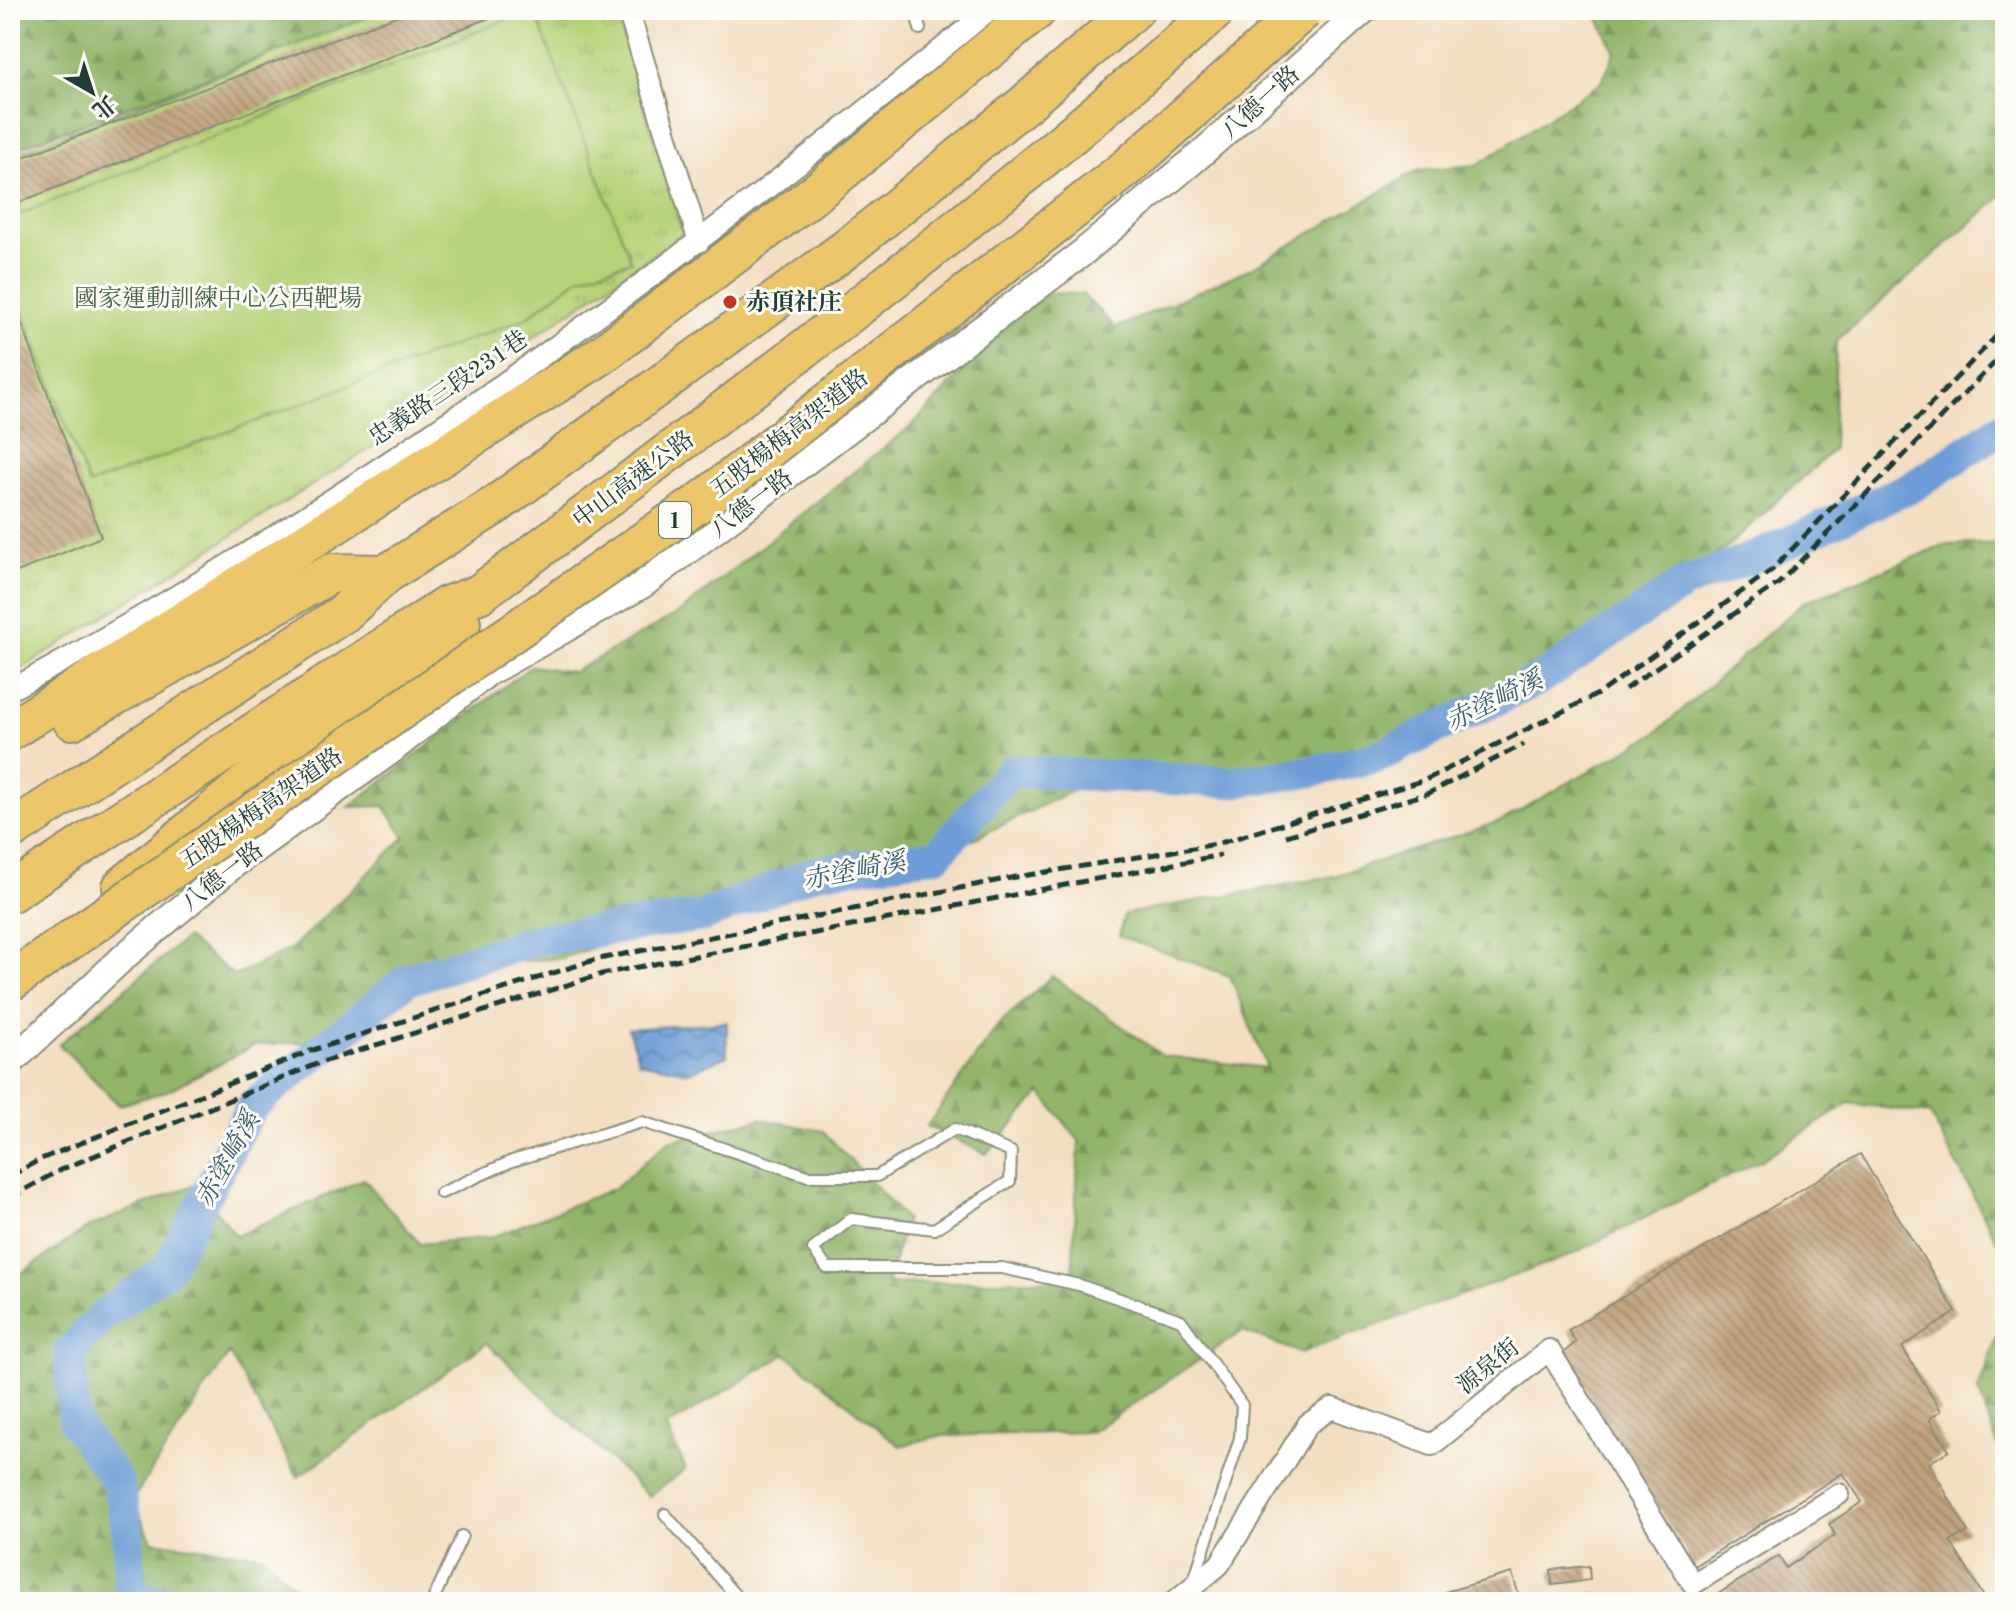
<svg xmlns="http://www.w3.org/2000/svg" width="2015" height="1612" viewBox="0 0 2015 1612" font-family="'Old Standard TT','Noto Serif TC',serif">
<style>
.forest{fill:url(#forest-firs);stroke:#58784e;stroke-width:2}
.park{fill:url(#park-tufts);stroke:#6a8856;stroke-width:2}
.pitch{fill:#b6d278;stroke:#6a8856;stroke-width:2}
.water{fill:url(#water-waves);stroke:#466c85;stroke-width:2}
.lines{fill:none;stroke-linecap:round;stroke-linejoin:round}
.river{stroke:#6d9cd6;stroke-width:32}
.building{fill:url(#building-back-hatch)}
.service-casing{stroke:#898e7a;stroke-width:14}
.minor-casing{stroke:#898e7a;stroke-width:24}
.tertiary-casing{stroke:#898e7a;stroke-width:30}
.motorway-casing{stroke:#898e7a;stroke-width:42}
.service{stroke:#fff;stroke-width:10}
.minor{stroke:#fff;stroke-width:20}
.tertiary{stroke:#fff;stroke-width:26}
.motorway{stroke:#edc569;stroke-width:38}
.rail{stroke:#1f3d34;stroke-width:5;stroke-dasharray:12 6;stroke-linecap:butt}
.motorway-bridge-casing{stroke:#898e7a;stroke-width:42;stroke-linecap:butt}
.motorway-bridge{stroke:#edc569;stroke-width:38}
.poi-dot{fill:#c8321e;stroke:#fdfcf7;stroke-width:3}
.labels{text-anchor:middle;stroke-width:6;stroke-linejoin:round;paint-order:stroke}
.shield{fill:#fdfcf7;stroke:#62766e;stroke-width:2}
.shield-label{font-size:22px;font-weight:bold;fill:#1f3d34}
.street-label{font-size:24px;fill:#1f3d34;stroke:#fdfcf7}
.park-label{font-size:24px;fill:#456245;stroke:#fdfcf7}
.poi-label{font-size:24px;font-weight:bold;fill:#1f3d34;stroke:#fdfcf7;text-anchor:start}
.water-label{font-size:26px;font-style:italic;fill:#3a5e6d;stroke:#fdfcf7}
</style>
<defs>
<pattern id="forest-firs" width="22" height="20" patternUnits="userSpaceOnUse" patternTransform="scale(2)"><rect width="22" height="20" fill="#90b468"/><path d="M5 1l3.5 6h-7zM16 11l3.5 6h-7z" fill="#759456"/></pattern>
<pattern id="park-tufts" width="24" height="20" patternUnits="userSpaceOnUse" patternTransform="scale(2)"><rect width="24" height="20" fill="#b6d278"/><path d="M3 7l-1-3M5 7V3M7 7l1-3M15 17l-1-3M17 17v-4M19 17l1-3" fill="none" stroke="#9cb568"/></pattern>
<pattern id="water-waves" width="16" height="10" patternUnits="userSpaceOnUse" patternTransform="scale(2)"><rect width="16" height="10" fill="#6d9cd6"/><path d="M0 5q4-4 8 0t8 0" fill="none" stroke="#5980ae"/></pattern>
<pattern id="building-back-hatch" width="6" height="6" patternUnits="userSpaceOnUse" patternTransform="scale(2)"><rect width="6" height="6" fill="#c0a27e"/><path d="M-1 5l2 2M0 0l6 6M5-1l2 2" fill="none" stroke="#9b8568"/></pattern>
</defs>
<rect width="100%" height="100%" fill="#fdfcf7"/>
<filter id="ink" filterUnits="userSpaceOnUse"><feTurbulence type="fractalNoise" baseFrequency=".0125" numOctaves="2"/><feDisplacementMap in="SourceGraphic" scale="16" xChannelSelector="R" yChannelSelector="G"/><feConvolveMatrix kernelMatrix="1 2 1 2 8 2 1 2 1" color-interpolation-filters="sRGB"/></filter>
<filter id="wash" filterUnits="userSpaceOnUse"><feTurbulence type="fractalNoise" baseFrequency=".006" numOctaves="4" result="noise"/><feDisplacementMap in="SourceGraphic" scale="32" xChannelSelector="R" yChannelSelector="G"/><feGaussianBlur stdDeviation="1.8" result="paint"/><feColorMatrix in="noise" values="0 0 0 0 0 0 0 0 0 0 0 0 0 0 0 0 0 1.4 0 .05"/><feComposite in="paint" operator="in"/></filter>
<g filter="url(#wash)">
<rect width="100%" height="100%" fill="#f3dec1"/>
<!-- forest -->
<g class="forest">
<polygon points="10,10 380,10 380,13 10,151"/>
<polygon points="1595,10 2005,10 2005,193 1836,341 1833,450 1727,547 1523,679 1320,773 1090,782 961,845 716,905 563,958 412,969 341,1040 255,1045 167,1091 119,1105 59,1044 186,938 235,976 292,948 405,837 384,806 349,807 531,666 573,672 680,612 912,425 1015,317 1050,293 1082,294 1116,328 1251,268 1418,170 1477,165 1602,82 1615,52"/>
<polygon points="2005,543 2005,1256 1930,1114 1849,1103 1760,1161 1564,1258 1300,1353 1243,1331 1091,1432 939,1436 900,1446 786,1354 666,1427 686,1469 649,1496 487,1343 298,1477 229,1353 133,1499 152,1541 263,1555 310,1602 10,1602 10,1422 18,1405 10,1382 10,1281 87,1228 196,1184 236,1236 364,1179 420,1244 492,1237 615,1188 669,1141 761,1119 823,1131 906,1219 887,1284 1072,1279 1079,1141 1041,1093 986,1154 927,1126 999,1024 1052,976 1163,1056 1267,1068 1230,976 1119,936 1124,914 1334,876 1501,821 1656,733 1804,602 1945,545"/>
<polygon points="2005,1312 2005,1466 1978,1390"/>
</g>
<!-- park -->
<polygon class="park" points="386,10 615,10 683,234 393,434 10,676 10,156"/>
<!-- pitch -->
<polygon class="pitch" points="531,10 534,10 631,261 580,277 526,318 89,485 10,279 10,218"/>
<!-- water -->
<polygon class="water" points="727,1022 727,1056 689,1072 639,1062 628,1029"/>
<g class="lines">
<!-- river -->
<polyline class="river" points="177,1602 149,1601 130,1588 128,1532 118,1483 74,1422 70,1351 105,1314 168,1268 252,1106 407,980 535,940 703,916 816,872 937,855 1011,771 1231,782 1309,772 1377,757 1540,679 1685,583 1765,553 1915,485 2005,426"/>
</g>
<g id="blocks">
<!-- building -->
<g class="building">
<polygon points="412,10 509,10 12,205 10,162"/>
<polygon points="10,292 101,537 10,575"/>
<polygon points="1860,1154 1956,1312 1902,1347 1941,1411 1929,1419 1949,1451 1929,1463 1968,1532 1950,1541 1987,1602 1705,1602 1779,1556 1786,1568 1835,1535 1829,1524 1862,1502 1843,1473 1694,1566 1563,1353 1576,1342 1568,1330"/>
<polygon points="1589,1566 1590,1580 1552,1585 1551,1570"/>
<polygon points="1512,1573 1521,1602 1447,1602 1445,1592"/>
<polygon points="1592,1594 1592,1602 1553,1602 1552,1597"/>
</g>
</g>
</g>
<g filter="url(#ink)">
<use href="#blocks" fill-opacity="0" stroke="#898e7a" stroke-width="2"/>
<g class="lines">
<defs>
<g id="service">
<polyline points="915,10 920,29"/>
<polyline points="441,1193 512,1161 642,1122 808,1176 877,1176 955,1129 1011,1152 1010,1181 934,1229 851,1219 813,1249 827,1268 1002,1268 1079,1285 1181,1320 1242,1405 1240,1438 1194,1580"/>
<polyline points="665,1514 741,1602"/>
<polyline points="432,1602 462,1536"/>
</g>
<g id="minor">
<polyline points="628,10 699,242"/>
<path d="M10,690C361,502 683,263 989,10"/>
<polyline points="1174,1602 1219,1565 1308,1424 1332,1408 1432,1445 1549,1350 1693,1584 1839,1494"/>
</g>
<polyline id="tertiary" points="10,1063 126,955 233,865 392,750 487,673 642,585 1081,254 1194,160 1364,10"/>
<g id="motorway">
<polyline points="72,720 332,573 386,574"/>
<polyline points="10,731 600,356 818,191 1037,10"/>
<polyline points="10,831 344,613 386,574 497,504 846,249 1025,104 1134,10"/>
<polyline points="122,887 278,757 461,623"/>
<path d="M10,893L446,606L479,594C730,407 982,219 1216,10"/>
</g>
</defs>
<!-- service casing -->
<use href="#service" class="service-casing"/>
<!-- minor casing -->
<use href="#minor" class="minor-casing"/>
<!-- tertiary casing -->
<use href="#tertiary" class="tertiary-casing"/>
<!-- motorway casing -->
<use href="#motorway" class="motorway-casing"/>
<!-- service -->
<use href="#service" class="service"/>
<!-- minor -->
<use href="#minor" class="minor"/>
<!-- tertiary -->
<use href="#tertiary" class="tertiary"/>
<!-- motorway -->
<use href="#motorway" class="motorway"/>
<!-- rail -->
<g class="rail">
<polyline points="1625,689 1779,583 2005,352"/>
<polyline points="1286,836 1429,793 1524,744"/>
<polyline points="10,1176 41,1159 313,1050 594,960 1016,877 1217,844 1425,780 1598,694 1772,570 2005,327"/>
<polyline points="10,1198 60,1170 319,1063 602,974 1221,855"/>
</g>
<defs>
<polyline id="motorway-bridge" points="10,982 706,498 1128,167 1304,10"/>
</defs>
<!-- motorway-bridge casing -->
<use href="#motorway-bridge" class="motorway-bridge-casing"/>
<!-- motorway-bridge -->
<use href="#motorway-bridge" class="motorway-bridge"/>
</g>
</g>
<!-- markers -->
<circle class="poi-dot" cx="730" cy="302" r="8"/>
<g class="labels">
<!-- shield labels -->
<rect class="shield" x="659" y="502" width="32" height="36" rx="6"/>
<g class="shield-label">
<text x="675" y="528">1</text>
</g>
<!-- street labels -->
<g class="street-label">
<text transform="translate(1260 102) rotate(-42)" y="8">八德一路</text>
<text transform="translate(448 388) rotate(-34)" y="8">忠義路三段231巷</text>
<text transform="translate(789 433) rotate(-38)" y="8">五股楊梅高架道路</text>
<text transform="translate(633 479) rotate(-37)" y="8">中山高速公路</text>
<text transform="translate(751 503) rotate(-37)" y="8">八德一路</text>
<text transform="translate(261 808) rotate(-35)" y="8">五股楊梅高架道路</text>
<text transform="translate(222 876) rotate(-38)" y="8">八德一路</text>
<text transform="translate(1488 1366) rotate(-39)" y="8">源泉街</text>
</g>
<!-- park labels -->
<g class="park-label">
<text x="218" y="306">國家運動訓練中心公西靶場</text>
</g>
<!-- poi labels -->
<g class="poi-label">
<text x="746" y="310">赤頂社庄</text>
</g>
<!-- water labels -->
<g class="water-label">
<text transform="translate(1494 700) rotate(-26)" y="9">赤塗崎溪</text>
<text transform="translate(854 870) rotate(-11)" y="9">赤塗崎溪</text>
<text transform="translate(227 1159) rotate(-61)" y="9">赤塗崎溪</text>
</g>
</g>
<!-- margin -->
<rect width="2015" height="1612" fill="none" stroke="#fdfcf7" stroke-width="40"/>
<!-- north arrow -->
<g transform="translate(92 92) rotate(141)" stroke="#fdfcf7" stroke-width="6" paint-order="stroke">
<path d="M0-6L14 30L0 20L-14 30Z" fill="#1f3d34"/>
<text y="-12" font-size="22" font-weight="bold" text-anchor="middle" fill="#1f3d34">北</text>
</g>
</svg>
